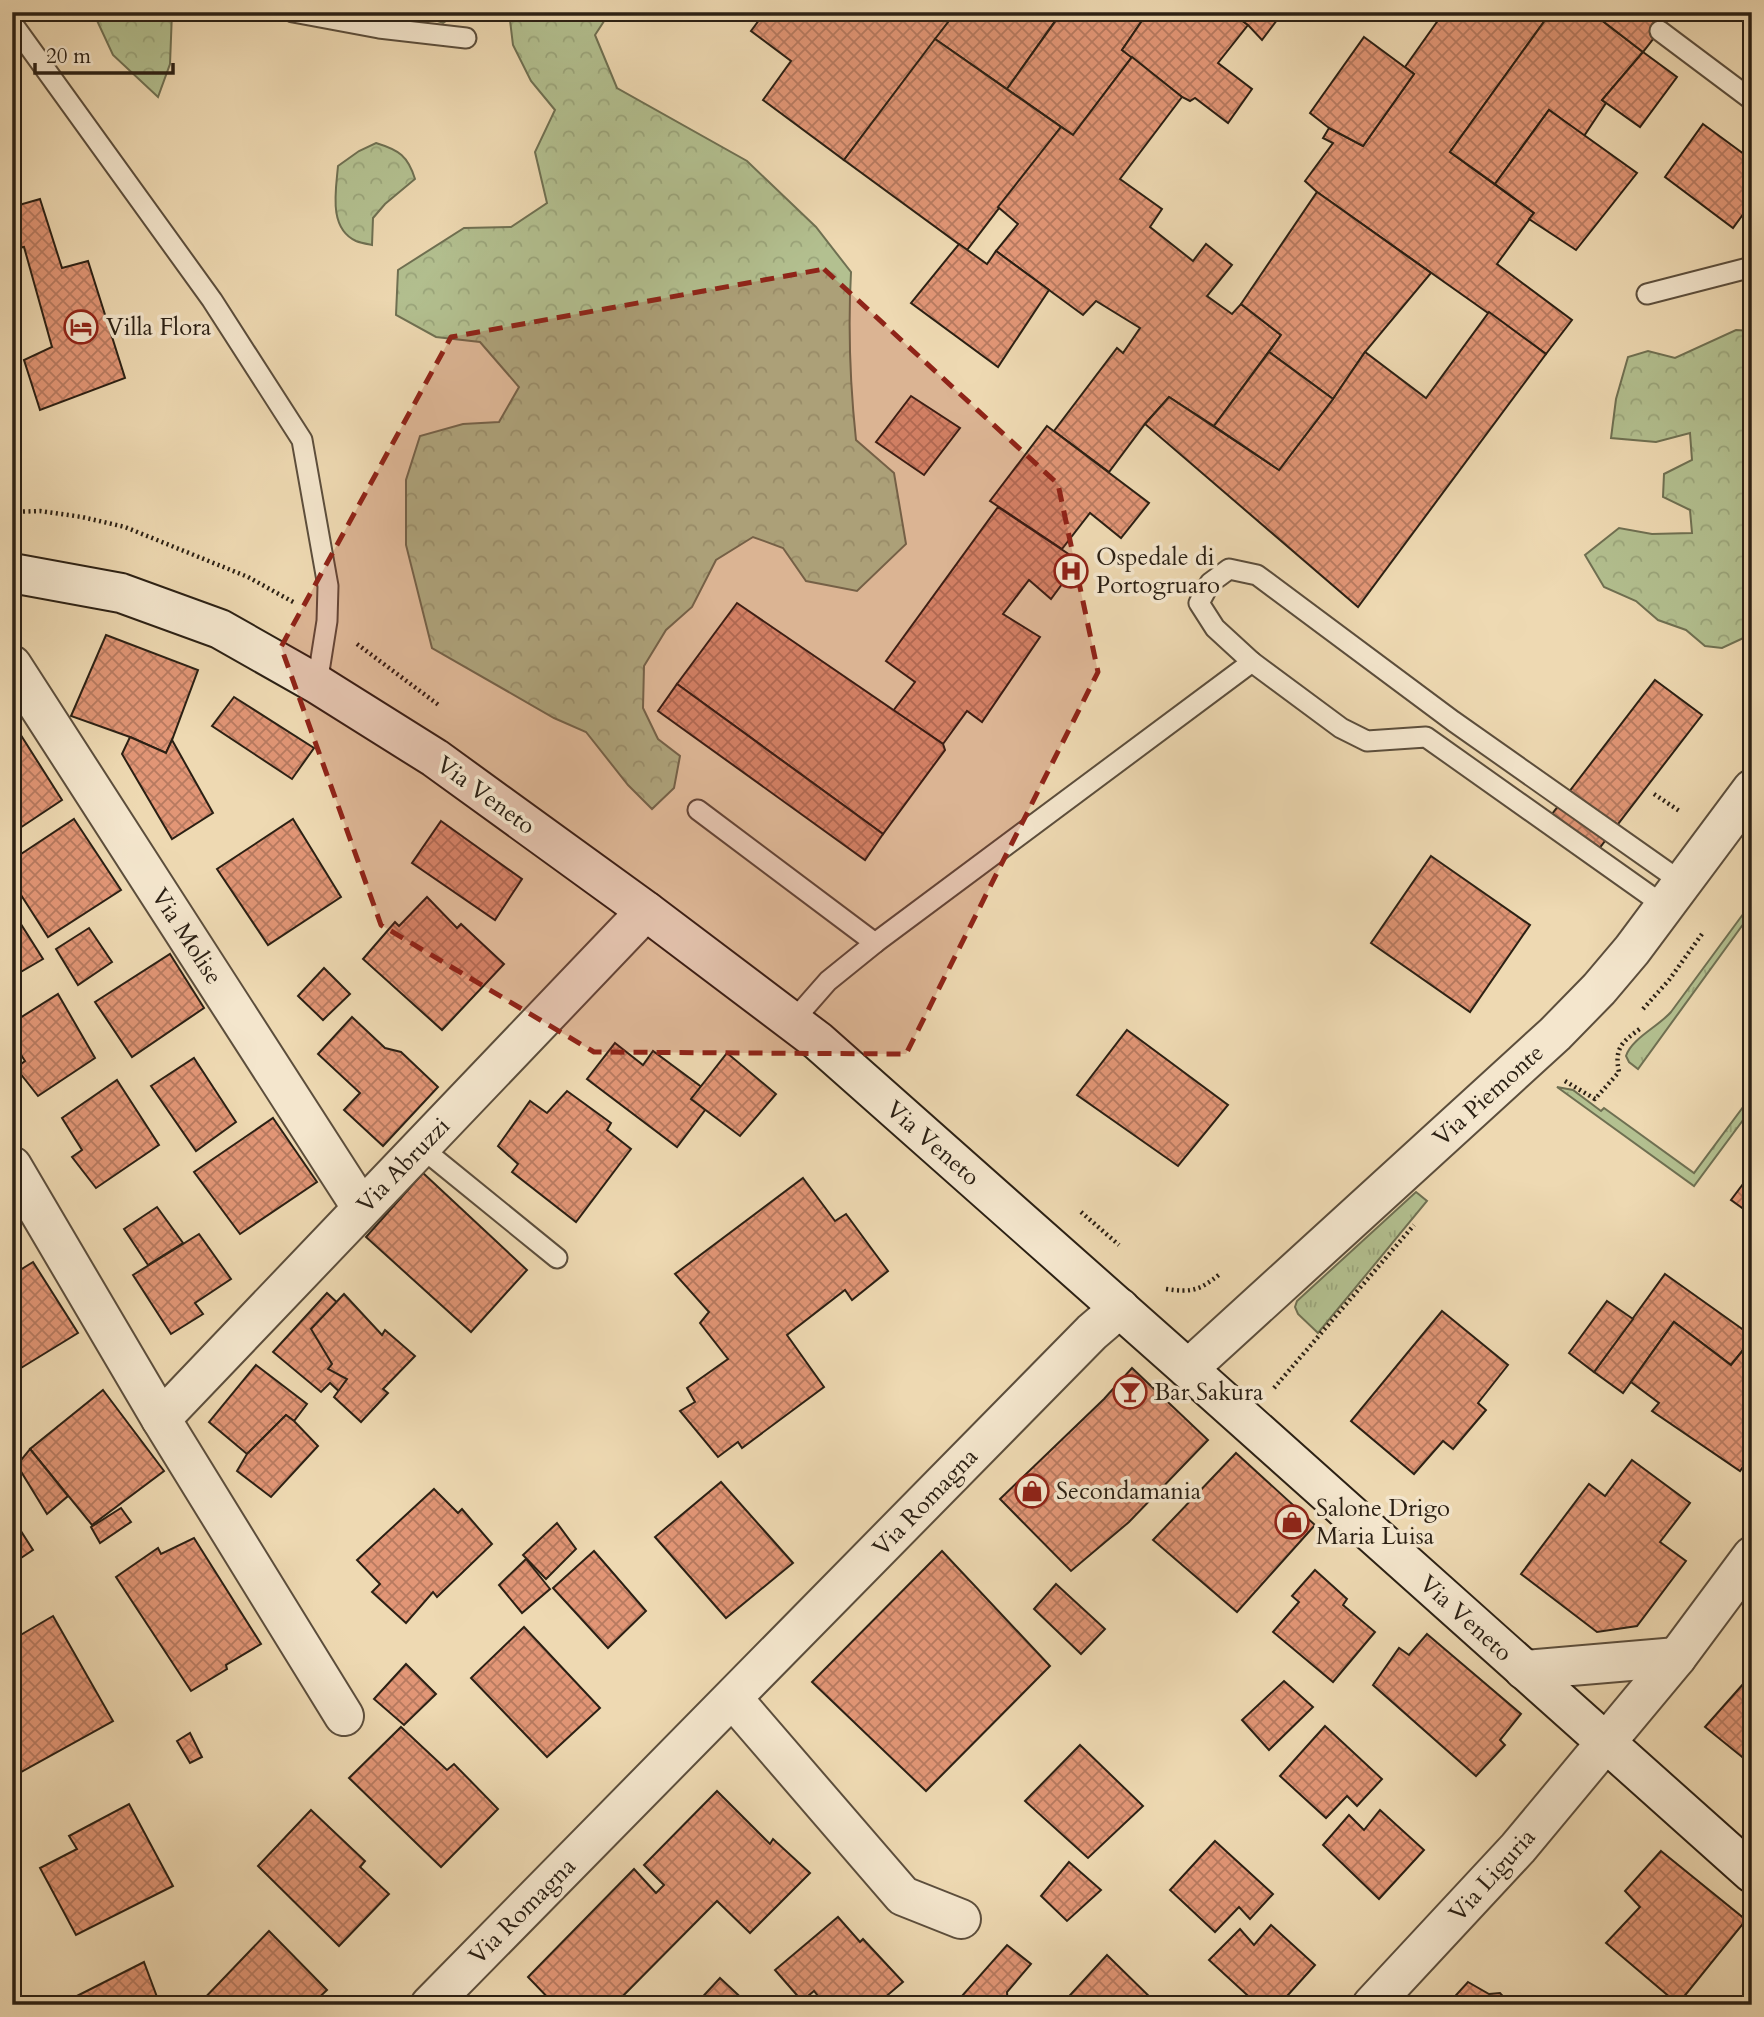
<svg xmlns="http://www.w3.org/2000/svg" width="1764" height="2017" viewBox="0 0 1764 2017" font-family="Cardo,serif">
<style>
.grass{fill:url(#grass-tufts);stroke:#6f7052;stroke-width:2}
.forest{fill:url(#forest-crowns);stroke:#6f7052;stroke-width:2}
.building{fill:url(#building-cross-hatch);stroke:#2b2014;stroke-width:2}
.lines{fill:none;stroke-linecap:round;stroke-linejoin:round}
.service-casing{stroke:#5c4e3c;stroke-width:23}
.minor-casing{stroke:#5c4e3c;stroke-width:42}
.secondary-casing{stroke:#2b2014;stroke-width:42}
.path{stroke:#2b2014;stroke-width:4.5;stroke-dasharray:2 3.5;stroke-linecap:butt}
.service{stroke:#f4e6cd;stroke-width:19}
.minor{stroke:#f4e6cd;stroke-width:38}
.secondary{stroke:#f4e6cd;stroke-width:38}
.marked{fill:#8f2418;fill-opacity:0.2;stroke:#8f2418;stroke-width:5;stroke-dasharray:14 9;stroke-linejoin:round}
.labels{text-anchor:middle;stroke-width:7;stroke-linejoin:round;paint-order:stroke}
.poi-label{font-size:24px;fill:#2b2014;stroke:#f4e6cd;text-anchor:start}
.street-label{font-size:24px;fill:#2b2014;stroke:#f4e6cd}
</style>
<defs>
<pattern id="grass-tufts" width="24" height="20" patternUnits="userSpaceOnUse" patternTransform="scale(1.75)"><rect width="24" height="20" fill="#b3c090"/><path d="M3 7l-1-3M5 7V3M7 7l1-3M15 17l-1-3M17 17v-4M19 17l1-3" fill="none" stroke="#9aa57b"/></pattern>
<pattern id="forest-crowns" width="20" height="18" patternUnits="userSpaceOnUse" patternTransform="scale(1.75)"><rect width="20" height="18" fill="#b3c090"/><path d="M2 6a3 3 0 1 1 6 0M12 15a3 3 0 1 1 6 0" fill="none" stroke="#9aa57b"/></pattern>
<pattern id="building-cross-hatch" width="8" height="8" patternUnits="userSpaceOnUse" patternTransform="scale(1.75)"><rect width="8" height="8" fill="#e29676"/><path d="M0 0l8 8M0 8l8-8" fill="none" stroke="#b77a60"/></pattern>
</defs>
<rect width="100%" height="100%" fill="#eed9b2"/>
<filter id="stains"><feTurbulence type="fractalNoise" baseFrequency=".00286" numOctaves="4"/><feColorMatrix values="0 0 0 0 .2 0 0 0 0 .09 0 0 0 0 .02 0 0 0 .5 -.17"/></filter>
<radialGradient id="worn" r=".72"><stop offset=".6" stop-color="#630" stop-opacity="0"/><stop offset="1" stop-color="#630" stop-opacity=".3"/></radialGradient>
<!-- grass -->
<g class="grass">
<path d="M1752,902V912L1638,1069L1629,1062L1626,1056C1631,1039 1659,1026 1671,1012Z"/>
<polygon points="1557,1087 1573,1090 1601,1111 1604,1108 1694,1173 1752,1095 1752,1108 1694,1186"/>
<polygon points="1416,1192 1427,1201 1318,1333 1298,1314 1295,1307 1297,1301"/>
</g>
<!-- forest -->
<g class="forest">
<polygon points="93,12 172,12 170,64 158,97 113,55"/>
<polygon points="411,12 460,12 443,23"/>
<path d="M509,12H610L595,35L617,88L747,161L816,227L851,272C848,328 850,384 856,440L894,473L906,544L857,591L806,581L783,548L753,537L716,560L692,607L666,630L644,666L643,708L658,739L680,756L674,788L652,809L628,785L586,732L554,718L432,648L406,545V480L420,436L463,424L499,422L519,387L480,342L436,337L396,315L398,270L464,228L511,227L547,203L535,152L555,110L531,81L513,45Z"/>
<path d="M376,143C399,150 408,156 415,179L385,204L373,218L372,245C367,244 361,243 356,241C328,228 336,190 338,166L359,151Z"/>
<polygon points="1736,330 1752,331 1752,548 1747,555 1749,598 1752,601 1752,634 1722,648 1705,646 1686,630 1658,620 1636,601 1604,587 1585,555 1619,528 1652,534 1692,533 1690,510 1663,497 1664,474 1692,460 1690,433 1656,442 1611,438 1616,399 1628,357 1648,351 1675,358"/>
</g>
<!-- building -->
<g class="building">
<polygon points="765,12 956,12 844,160 763,100 791,61 751,31"/>
<polygon points="956,12 1058,12 1060,14 1007,89 935,39"/>
<polygon points="1062,12 1148,12 1122,50 1132,57 1073,135 1007,89"/>
<polygon points="1148,12 1230,12 1248,25 1218,63 1252,89 1228,123 1195,98 1190,101 1182,97 1122,50"/>
<polygon points="1230,12 1283,12 1262,40 1248,25"/>
<polygon points="1444,12 1551,12 1450,152 1534,213 1497,264 1572,320 1546,354 1317,192 1305,181 1333,143 1323,138 1329,128 1363,146 1414,74 1405,67"/>
<polygon points="1551,12 1591,12 1643,52 1602,100 1606,103 1584,136 1549,110 1495,184 1450,152"/>
<polygon points="1591,12 1674,12 1643,52"/>
<polygon points="1364,37 1414,74 1363,146 1329,128 1310,113"/>
<polygon points="935,39 1061,127 967,250 844,160"/>
<polygon points="1643,52 1677,77 1640,127 1602,100"/>
<polygon points="1132,57 1182,97 1120,179 1162,209 1150,227 1193,261 1206,244 1232,265 1207,296 1232,314 1241,304 1281,335 1214,426 1169,397 1145,424 1109,472 1054,431 1117,348 1123,353 1140,328 1096,301 1083,315 996,251 1018,224 998,207 1061,127 1073,135"/>
<polygon points="1549,110 1637,173 1576,250 1529,219 1534,213 1495,184"/>
<polygon points="1703,124 1752,160 1752,202 1733,228 1665,177"/>
<polygon points="1317,192 1431,273 1365,352 1333,399 1269,352 1281,335 1241,304"/>
<polygon points="40,199 62,268 88,261 125,378 40,410 24,360 52,347 24,247 12,249 12,207"/>
<polygon points="959,244 987,264 996,251 1049,290 998,367 911,303"/>
<polygon points="1489,312 1546,354 1358,607 1145,424 1169,397 1279,470 1333,399 1365,352 1426,398"/>
<polygon points="1269,352 1333,399 1279,470 1214,426"/>
<polygon points="911,396 960,428 924,475 876,442"/>
<polygon points="1047,426 1149,503 1121,538 1090,513 1062,549 990,501"/>
<polygon points="998,507 1079,561 1051,599 1029,580 1003,614 1040,637 982,722 967,711 943,744 893,711 915,682 886,661"/>
<polygon points="737,603 943,744 945,750 883,834 677,684"/>
<polygon points="106,635 198,670 172,740 166,753 130,737 71,716"/>
<polygon points="1655,680 1702,715 1588,863 1542,827"/>
<polygon points="677,684 883,834 865,860 658,711"/>
<polygon points="234,697 314,748 292,779 212,726"/>
<polygon points="17,729 62,800 17,830 12,823 12,732"/>
<polygon points="130,737 166,753 172,740 213,813 172,839 122,754"/>
<polygon points="74,819 121,890 48,937 12,881 12,860"/>
<polygon points="293,819 341,897 268,945 217,869"/>
<polygon points="441,821 522,879 495,920 412,863"/>
<polygon points="1431,856 1530,925 1470,1012 1371,943"/>
<polygon points="427,897 457,928 461,924 504,964 442,1030 363,959 395,922 399,926"/>
<polygon points="12,910 43,959 12,977"/>
<polygon points="89,928 112,962 78,985 56,949"/>
<polygon points="170,954 204,1008 132,1057 95,1002"/>
<polygon points="324,968 350,994 323,1020 298,996"/>
<polygon points="58,994 95,1058 38,1096 16,1068 25,1061 12,1041 12,1023"/>
<polygon points="352,1017 385,1048 401,1052 438,1087 383,1146 344,1110 360,1093 318,1054"/>
<polygon points="1127,1030 1228,1105 1178,1166 1077,1095"/>
<polygon points="615,1043 643,1065 653,1051 715,1097 677,1147 587,1079"/>
<polygon points="727,1053 776,1094 740,1136 691,1099"/>
<polygon points="194,1058 236,1122 196,1151 151,1086"/>
<polygon points="117,1080 159,1145 96,1188 72,1157 82,1150 62,1118"/>
<polygon points="567,1091 611,1123 607,1130 631,1149 576,1222 512,1172 518,1164 498,1146 530,1101 547,1113"/>
<polygon points="273,1118 317,1182 240,1234 194,1172"/>
<polygon points="1752,1172 1752,1215 1731,1200"/>
<polygon points="423,1173 527,1270 471,1332 366,1237"/>
<polygon points="803,1178 835,1221 846,1214 888,1271 852,1300 845,1290 787,1335 824,1387 742,1448 738,1442 718,1457 680,1411 695,1402 687,1388 728,1359 700,1323 709,1312 675,1274"/>
<polygon points="157,1207 183,1243 148,1265 124,1229"/>
<polygon points="199,1234 231,1279 195,1303 203,1314 171,1334 133,1275"/>
<polygon points="33,1262 78,1333 21,1368 12,1354 12,1275"/>
<polygon points="1665,1274 1752,1336 1752,1339 1731,1365 1674,1322 1623,1393 1594,1372"/>
<polygon points="327,1293 371,1334 355,1351 371,1364 343,1395 330,1383 321,1392 273,1352"/>
<polygon points="344,1294 382,1335 385,1330 415,1356 383,1389 388,1393 361,1422 334,1397 347,1379 328,1369 332,1364 311,1329"/>
<polygon points="1607,1301 1633,1319 1594,1372 1569,1353"/>
<polygon points="1442,1311 1508,1365 1478,1403 1486,1410 1453,1449 1443,1441 1414,1474 1351,1421"/>
<polygon points="1674,1322 1731,1365 1752,1339 1752,1454 1740,1471 1652,1411 1659,1403 1631,1382"/>
<polygon points="256,1365 307,1404 294,1421 286,1415 247,1454 209,1422"/>
<polygon points="1132,1368 1208,1440 1129,1522 1071,1571 1000,1499 1104,1399"/>
<polygon points="103,1390 164,1471 92,1525 30,1449"/>
<polygon points="286,1415 294,1421 318,1446 271,1497 237,1471 247,1454"/>
<polygon points="30,1449 68,1496 47,1514 17,1465"/>
<polygon points="1236,1453 1315,1525 1237,1612 1153,1540"/>
<polygon points="1632,1460 1690,1503 1660,1542 1686,1561 1637,1626 1597,1632 1521,1574 1589,1484 1605,1496"/>
<polygon points="721,1482 793,1563 726,1618 655,1537"/>
<polygon points="434,1489 458,1513 462,1509 492,1544 437,1597 433,1592 406,1623 372,1592 380,1584 357,1560"/>
<polygon points="121,1508 131,1522 100,1543 91,1527"/>
<polygon points="12,1517 33,1550 12,1564"/>
<polygon points="557,1523 576,1549 546,1579 523,1555"/>
<polygon points="194,1538 261,1644 226,1665 227,1669 191,1691 116,1577 158,1548 161,1554"/>
<polygon points="594,1551 646,1611 608,1648 553,1588"/>
<polygon points="942,1551 1050,1666 926,1791 812,1682"/>
<polygon points="526,1559 550,1589 522,1613 499,1585"/>
<polygon points="1315,1570 1347,1599 1343,1605 1375,1632 1333,1682 1273,1632 1299,1602 1292,1596"/>
<polygon points="1056,1584 1105,1629 1081,1654 1034,1609"/>
<polygon points="53,1616 113,1721 12,1777 12,1640"/>
<polygon points="524,1627 600,1708 547,1757 471,1678"/>
<polygon points="1427,1634 1521,1714 1500,1740 1505,1745 1476,1776 1373,1685 1399,1648 1409,1655"/>
<polygon points="406,1664 436,1694 404,1725 374,1699"/>
<polygon points="1752,1674 1752,1765 1705,1727"/>
<polygon points="1284,1681 1313,1707 1269,1750 1242,1720"/>
<polygon points="1325,1726 1382,1779 1357,1806 1347,1796 1326,1818 1280,1776"/>
<polygon points="401,1727 447,1770 454,1764 498,1809 441,1867 349,1778"/>
<polygon points="190,1733 202,1757 190,1763 177,1741"/>
<polygon points="1080,1745 1143,1806 1088,1858 1025,1801"/>
<polygon points="717,1791 770,1844 773,1839 810,1873 750,1933 717,1901 614,2005 555,2005 528,1977 634,1869 656,1893 664,1885 644,1865"/>
<polygon points="129,1804 173,1886 76,1935 40,1868 77,1849 69,1836"/>
<polygon points="311,1810 365,1861 360,1867 389,1894 339,1946 258,1866"/>
<polygon points="1380,1810 1424,1850 1379,1899 1323,1845 1349,1815 1364,1830"/>
<polygon points="1215,1841 1273,1894 1250,1919 1239,1907 1215,1932 1170,1890"/>
<polygon points="1661,1851 1746,1920 1678,2004 1606,1943 1640,1907 1625,1891"/>
<polygon points="1069,1862 1101,1890 1067,1921 1041,1896"/>
<polygon points="838,1917 860,1942 863,1939 903,1982 876,2005 825,2005 814,1991 802,2001 775,1970"/>
<polygon points="1271,1925 1315,1965 1279,2005 1258,2005 1209,1960 1240,1929 1254,1945"/>
<polygon points="269,1931 327,1990 311,2005 198,2005"/>
<polygon points="1007,1945 1031,1964 1007,1992 1008,2005 954,2005"/>
<polygon points="1107,1955 1158,2005 1061,2005"/>
<polygon points="144,1962 160,2005 64,2005 63,2003"/>
<polygon points="720,1978 749,2005 695,2005"/>
<polygon points="1468,1982 1489,1994 1500,1993 1511,2005 1447,2005"/>
<polygon points="1594,1997 1603,2005 1589,2005"/>
</g>
<g class="lines">
<defs>
<g id="service">
<polyline points="293,12 379,28 466,38"/>
<polyline points="12,23 212,300 302,440 328,586 327,621 317,684"/>
<polyline points="1660,31 1752,100"/>
<polyline points="1647,294 1752,267"/>
<polyline points="698,810 875,943 1252,662"/>
<polyline points="1666,907 1426,737 1367,741 1341,728 1252,662 1215,628 1199,603 1210,583 1229,569 1257,575 1453,721 1683,883"/>
<polyline points="792,1022 828,981 875,943"/>
<polyline points="420,1148 434,1158 557,1258"/>
</g>
<g id="minor">
<polyline points="12,665 361,1207"/>
<polyline points="12,1166 161,1419 646,911"/>
<polyline points="1188,1369 1555,1034 1599,989 1632,950 1752,789"/>
<polyline points="161,1419 344,1716"/>
<polyline points="1524,1670 1677,1657"/>
<polyline points="733,1699 903,1896 961,1919"/>
<polyline points="430,2005 1092,1332 1120,1308"/>
<polyline points="1372,2005 1518,1848 1677,1657 1752,1556"/>
</g>
<polyline id="secondary" points="12,573 121,593 220,629 317,684 435,758 646,911 818,1041 1188,1369 1752,1873"/>
</defs>
<!-- service casing -->
<use href="#service" class="service-casing"/>
<!-- minor casing -->
<use href="#minor" class="minor-casing"/>
<!-- secondary casing -->
<use href="#secondary" class="secondary-casing"/>
<!-- path -->
<g class="path">
<polyline points="12,512 40,511 82,517 125,527 248,577 295,603"/>
<polyline points="357,644 440,706"/>
<polyline points="1654,794 1681,812"/>
<polyline points="1643,1009 1669,980 1702,934"/>
<path d="M1565,1081L1595,1099L1619,1072C1614,1048 1622,1042 1641,1028"/>
<polyline points="1081,1212 1119,1245"/>
<path d="M1166,1289C1192,1293 1200,1290 1220,1274"/>
<polyline points="1274,1388 1414,1225"/>
</g>
<!-- service -->
<use href="#service" class="service"/>
<!-- minor -->
<use href="#minor" class="minor"/>
<!-- secondary -->
<use href="#secondary" class="secondary"/>
</g>
<!-- marked area -->
<path class="marked" d="M824,269L1058,484L1098,672L906,1054L594,1052L381,925L281,647L451,337Z"/>
<!-- icons -->
<defs>
<symbol id="hotel-ring" viewBox="-11 -11 22 22"><circle r="9.5" fill="#f4e6cd" stroke="#8f2418" stroke-width="1.5"/><path d="M-6-4.5h1.5V1H6V5H4.5V3h-9V5H-6ZM-4 0a1.8 1.8 0 1 1 3.6 0ZM.5 0V-2.5h3Q6-2.5 6 0Z" fill="#8f2418"/></symbol>
<symbol id="hospital-ring" viewBox="-11 -11 22 22"><circle r="9.5" fill="#f4e6cd" stroke="#8f2418" stroke-width="1.5"/><path d="M-5-5h3v3.5h4V-5h3V5h-3V1.5h-4V5h-3Z" fill="#8f2418"/></symbol>
<symbol id="bar-ring" viewBox="-11 -11 22 22"><circle r="9.5" fill="#f4e6cd" stroke="#8f2418" stroke-width="1.5"/><path d="M-6-5H6L.8 .8V4.5H3.5V6h-7V4.5H-.8V.8Z" fill="#8f2418"/></symbol>
<symbol id="shop-ring" viewBox="-11 -11 22 22"><circle r="9.5" fill="#f4e6cd" stroke="#8f2418" stroke-width="1.5"/><path d="M-5-2.5h2.3a2.7 3.5 0 0 1 5.4 0H5L5.5 6h-11ZM-1.5-2.5h3a1.5 2.3 0 0 0-3 0Z" fill="#8f2418"/></symbol>
</defs>
<g fill-rule="evenodd">
<use href="#hotel-ring" x="62" y="308" width="38" height="38"/>
<use href="#hospital-ring" x="1052" y="552" width="38" height="38"/>
<use href="#bar-ring" x="1111" y="1373" width="38" height="38"/>
<use href="#shop-ring" x="1013" y="1472" width="38" height="38"/>
<use href="#shop-ring" x="1273" y="1503" width="38" height="38"/>
</g>
<g class="labels">
<!-- poi labels -->
<g class="poi-label">
<text x="106" y="335">Villa Flora</text>
<text x="1096" y="565">Ospedale di<tspan x="1096" dy="28">Portogruaro</tspan></text>
<text x="1154" y="1400">Bar Sakura</text>
<text x="1056" y="1499">Secondamania</text>
<text x="1316" y="1516">Salone Drigo<tspan x="1316" dy="28">Maria Luisa</tspan></text>
</g>
<!-- street labels -->
<g class="street-label">
<text transform="translate(486 795) rotate(36)" y="8">Via Veneto</text>
<text transform="translate(187 936) rotate(57)" y="8">Via Molise</text>
<text transform="translate(1488 1095) rotate(-42)" y="8">Via Piemonte</text>
<text transform="translate(933 1143) rotate(41)" y="8">Via Veneto</text>
<text transform="translate(403 1165) rotate(-46)" y="8">Via Abruzzi</text>
<text transform="translate(925 1502) rotate(-46)" y="8">Via Romagna</text>
<text transform="translate(1466 1618) rotate(42)" y="8">Via Veneto</text>
<text transform="translate(1492 1875) rotate(-48)" y="8">Via Liguria</text>
<text transform="translate(522 1911) rotate(-45)" y="8">Via Romagna</text>
</g>
</g>
<!-- margin -->
<rect width="1764" height="2017" fill="none" stroke="#eed9b2" stroke-width="42"/>
<rect x="14" y="14" width="1736" height="1989" fill="none" stroke="#2b2014" stroke-width="3.5"/>
<rect x="21" y="21" width="1722" height="1975" fill="none" stroke="#2b2014" stroke-width="2"/>
<!-- scale -->
<path d="M35 63v10h138v-10" fill="none" stroke="#2b2014" stroke-width="3.5"/>
<text x="46" y="63" font-size="21" fill="#2b2014" stroke="#f4e6cd" stroke-width="5" paint-order="stroke">20 m</text>
<rect width="100%" height="100%" filter="url(#stains)"/>
<rect width="100%" height="100%" fill="url(#worn)"/>
</svg>
